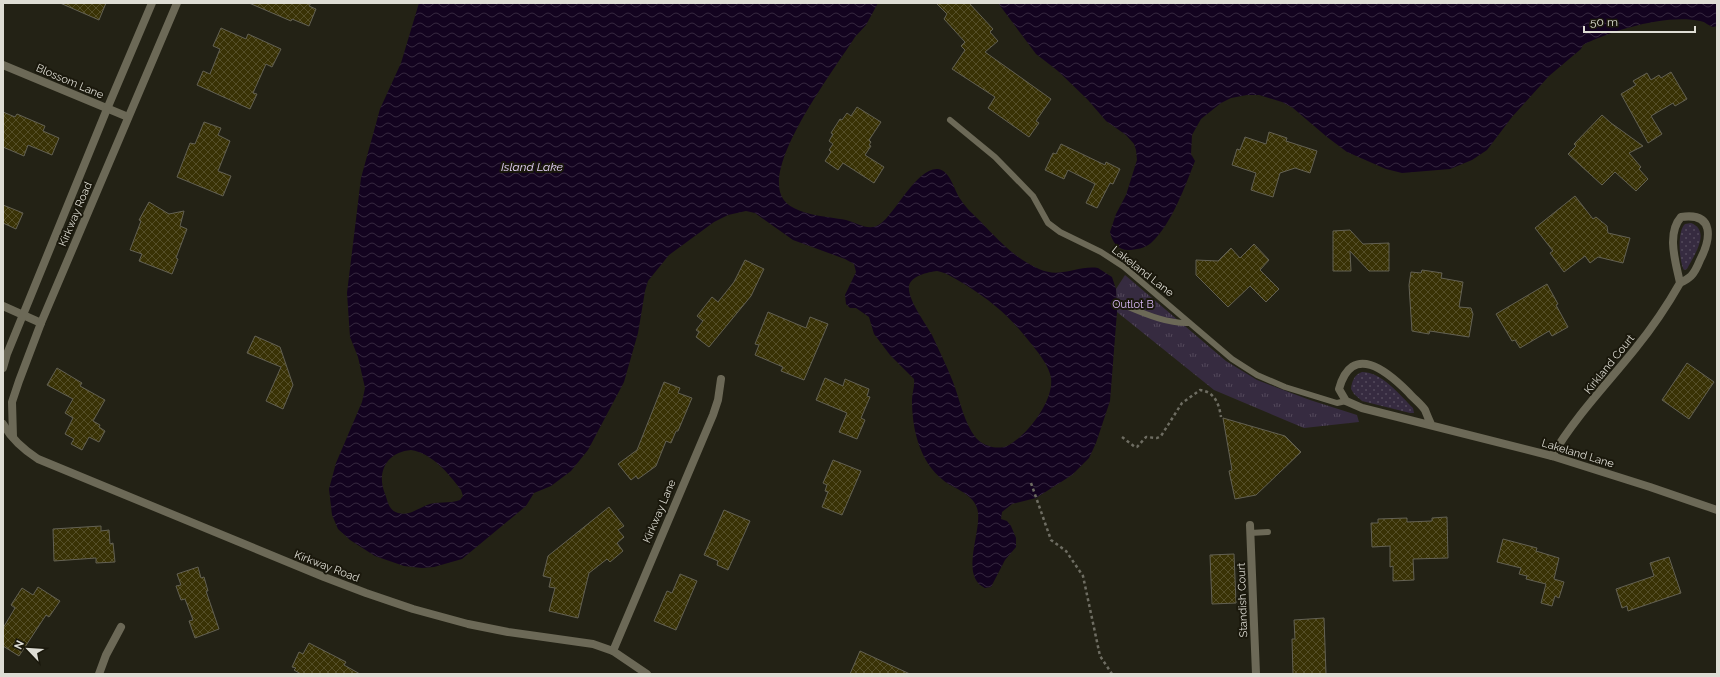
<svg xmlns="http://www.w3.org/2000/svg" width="1720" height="677" viewBox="0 0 1720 677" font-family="Raleway,sans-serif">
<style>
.grass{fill:url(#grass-dots)}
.park{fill:url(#park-tufts)}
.water{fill:url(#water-waves);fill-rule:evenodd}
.building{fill:url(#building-cross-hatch);stroke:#636153}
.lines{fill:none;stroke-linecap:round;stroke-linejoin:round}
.path{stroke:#6e6d62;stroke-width:2.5;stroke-dasharray:3 3;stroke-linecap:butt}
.service{stroke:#6c6957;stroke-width:6}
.minor{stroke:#6c6957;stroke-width:8}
.labels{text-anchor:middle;stroke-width:4;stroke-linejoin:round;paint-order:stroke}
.street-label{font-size:11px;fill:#deddd4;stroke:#1a180c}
.park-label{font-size:11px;fill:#d9b9f7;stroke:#1a180c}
.water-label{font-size:12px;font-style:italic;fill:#e6d3f8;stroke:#1a180c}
</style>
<defs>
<pattern id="grass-dots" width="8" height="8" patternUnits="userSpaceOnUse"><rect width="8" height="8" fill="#362b40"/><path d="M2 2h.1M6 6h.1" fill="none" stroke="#53495b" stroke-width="1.8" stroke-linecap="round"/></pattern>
<pattern id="park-tufts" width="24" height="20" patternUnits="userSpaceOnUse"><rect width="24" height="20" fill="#362b40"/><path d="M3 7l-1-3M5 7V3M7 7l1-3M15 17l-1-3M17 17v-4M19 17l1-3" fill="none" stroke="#53495b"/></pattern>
<pattern id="water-waves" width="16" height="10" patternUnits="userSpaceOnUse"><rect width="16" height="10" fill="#13031f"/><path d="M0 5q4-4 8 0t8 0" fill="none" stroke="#35273f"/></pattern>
<pattern id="building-cross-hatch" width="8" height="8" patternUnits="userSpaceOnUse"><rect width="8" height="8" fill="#393205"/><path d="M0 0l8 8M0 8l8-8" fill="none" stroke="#554f29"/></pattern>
</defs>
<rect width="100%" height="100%" fill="#232215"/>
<!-- grass -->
<g class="grass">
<path d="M1691,223C1712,231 1693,257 1687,269L1684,270C1679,261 1677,231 1685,224Z"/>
<path d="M1362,372C1382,372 1400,395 1413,408L1414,413H1410L1362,401L1354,394L1351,389C1352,381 1354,375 1362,372Z"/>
</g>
<!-- park -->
<polygon class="park" points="1125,275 1226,361 1257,380 1310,400 1357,415 1359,422 1304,428 1214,390 1117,312 1116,289"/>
<!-- water -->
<g class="water">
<path d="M419,3H878L866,25L855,37C834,70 770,154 780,192C786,216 828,216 846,220C858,223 869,232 880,224C895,214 917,167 938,169C951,171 954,191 961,200C966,208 974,215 981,222C998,240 1016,259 1039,269C1061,279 1078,265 1098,268L1112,277L1116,289L1117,312L1110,401L1096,443L1089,458L1072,475L1036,498L1012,504L1002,512L1001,519L1007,521L1011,526L1016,538V547L1005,560L991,587L985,588C958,576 984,528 977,508C972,493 954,489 943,480C919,461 912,428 912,400C912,393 915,386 914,379L890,355L874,334L869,317L856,308H850L846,304L845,295L856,272L854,264L845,259L793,240L755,213L746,211L728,215L714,222L669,255L648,281L645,291L638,333L624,382L588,450L571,471L551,486L534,493L526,506L462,559L434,567L422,568L404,566L375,556L350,540L338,529L332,515L329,489L336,463L362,402L365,388L358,357L350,337L347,293L361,178L380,109L401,63ZM937,271C948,273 957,280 966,285C997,305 1011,318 1033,346C1040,355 1049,366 1051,378C1054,401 1027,436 1007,446C997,450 983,446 976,438C964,423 960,400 953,382C947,366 939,351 932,335C926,324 907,299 909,286C911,276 928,272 937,271ZM411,450C432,453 449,474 461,490L463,496L460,500C449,504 437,501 427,505C417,509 409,516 398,513C388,510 388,501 385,494C376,472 387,452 411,450Z"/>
<path d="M998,3H1717V26L1713,27C1707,25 1706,22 1700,21C1667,14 1612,30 1583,45L1581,49L1549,76L1512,117L1487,150L1472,160L1450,169L1402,173L1386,169L1347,152L1327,137L1293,108L1282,102L1259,95H1247L1231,98L1221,103L1201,119L1192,135L1191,154L1195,161C1185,186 1172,224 1151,243C1145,248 1136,250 1128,250C1118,250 1112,242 1110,232L1116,214L1126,195L1137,160L1136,150L1134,144L1126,135L1106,121L1088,100L1058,71L1036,54Z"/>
</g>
<!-- building -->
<g class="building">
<polygon points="60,3 106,3 99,20"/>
<polygon points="249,3 311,3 309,6 316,9 309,26 292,19 291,21"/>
<polygon points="936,3 969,3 993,29 990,32 998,41 985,52 1051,99 1036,121 1039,123 1029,137 988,108 995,97 952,69 965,50 961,46 965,42 944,19 947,14"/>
<polygon points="221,28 246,39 248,34 281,49 272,67 266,64 253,93 257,94 250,109 197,85 203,71 210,74 220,49 213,46"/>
<polygon points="1671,72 1687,99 1675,106 1673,103 1651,116 1662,134 1648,143 1621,94 1636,85 1633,81 1647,73 1651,80 1659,75 1661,78"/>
<polygon points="857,107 881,122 869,140 871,142 869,145 871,146 865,155 884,167 874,183 843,163 838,170 825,161 831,152 829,150 833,144 829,141 833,134 831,133 840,119 842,120 847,113 851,116"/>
<polygon points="3,112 15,117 17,114 45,126 43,131 59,138 52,155 28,145 24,156 3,147"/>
<polygon points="1602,115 1611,123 1643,146 1629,153 1641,167 1639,169 1648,179 1636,191 1615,172 1602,185 1568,154 1576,146 1574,144"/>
<polygon points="204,122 221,128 218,135 230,141 218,171 231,176 223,196 177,177 190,143 195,144"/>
<polygon points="1269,132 1287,138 1286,141 1317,151 1310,173 1295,168 1280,173 1273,197 1251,190 1256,173 1232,165 1237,149 1240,150 1245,137 1266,144"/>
<polygon points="1061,144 1105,165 1106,162 1120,169 1113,184 1110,183 1097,208 1086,203 1095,184 1068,170 1064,179 1045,170 1053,153 1056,154"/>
<polygon points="1575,196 1593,219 1596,217 1607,226 1608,233 1630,238 1623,263 1598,257 1590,263 1585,256 1564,272 1550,253 1553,251 1535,228"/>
<polygon points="149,202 169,214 184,211 180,226 187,229 176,258 178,259 172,274 139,261 142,254 130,250 141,221 139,220"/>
<polygon points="3,205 23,213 16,229 3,223"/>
<polygon points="1350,230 1363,244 1389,243 1389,271 1369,271 1350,251 1351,271 1333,271 1333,231"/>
<polygon points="1254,244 1269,260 1260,270 1279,289 1266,302 1250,286 1228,307 1196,275 1196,260 1218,261 1231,248 1240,258"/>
<polygon points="745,260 764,269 751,296 709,347 696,337 699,332 696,330 703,321 697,316 712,297 718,302 734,282"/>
<polygon points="1422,270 1442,273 1441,278 1463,282 1459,307 1471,308 1473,314 1469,337 1430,331 1429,334 1412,331 1409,285 1411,272 1421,273"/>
<polygon points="1547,284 1558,304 1556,305 1568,327 1552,336 1549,331 1520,348 1515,340 1512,341 1496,314"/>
<polygon points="768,312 806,328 810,317 828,324 804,380 781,371 783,367 755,355 759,345 755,344"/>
<polygon points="255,336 280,347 293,385 283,409 266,401 281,367 247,353"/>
<polygon points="1687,363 1714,382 1689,419 1662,400"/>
<polygon points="57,368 82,383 80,386 105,400 93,421 100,425 99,427 105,431 99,442 89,437 82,450 71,444 74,439 65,434 73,418 65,413 73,399 47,385"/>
<polygon points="825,378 843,386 845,379 869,389 867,396 870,397 861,418 865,420 857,439 839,432 847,413 816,400"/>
<polygon points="664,382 680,388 678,393 692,398 678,431 676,431 671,443 666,441 656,466 638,479 636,476 631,480 618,464 637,450"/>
<polygon points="1223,418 1285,436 1301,452 1256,495 1235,499 1229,471 1232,470"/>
<polygon points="833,460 861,471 842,515 822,507 828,492 825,491 827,485 823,483"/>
<polygon points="609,507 624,526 618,530 624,537 617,543 623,551 610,562 607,559 589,573 578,618 549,611 555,588 549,587 551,578 543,576 548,556"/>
<polygon points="724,510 750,521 728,570 717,565 718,561 704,555"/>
<polygon points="1447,517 1448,558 1413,559 1414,580 1393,581 1393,566 1390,567 1390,546 1372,547 1371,523 1378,523 1378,519 1407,518 1407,522 1432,521 1432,518"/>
<polygon points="101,526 101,531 109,530 110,544 113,543 115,562 96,563 96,558 54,561 53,529"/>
<polygon points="1503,539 1537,548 1536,551 1559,558 1554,579 1564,582 1559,598 1555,596 1552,606 1541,603 1546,584 1526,579 1527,576 1519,574 1521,568 1497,562"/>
<polygon points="1234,554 1236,603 1212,604 1210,555"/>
<polygon points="1669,557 1681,593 1628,611 1627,606 1622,608 1616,589 1654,576 1650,563"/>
<polygon points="198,567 201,578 204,577 208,591 206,591 219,629 195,638 189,621 193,620 185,599 181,600 176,586 181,585 177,574"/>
<polygon points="680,574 697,581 676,630 654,621 667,591 672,593"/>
<polygon points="38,587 60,601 49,617 46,615 19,656 3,646 3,628 15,608 11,605 22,588 33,595"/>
<polygon points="1324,618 1326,674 1293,674 1292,639 1295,639 1294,620"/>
<polygon points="309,643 346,662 344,665 360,674 301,674 294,670 296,668 292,667 299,652 303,654"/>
<polygon points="860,651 910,674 850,674"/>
</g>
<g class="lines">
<!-- path -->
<g class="path">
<path d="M1122,437L1135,447H1137L1146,437L1157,438L1161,436L1182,403L1200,390C1215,392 1219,404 1221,417"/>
<polyline points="1031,483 1051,540 1066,551 1083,576 1100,656 1112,674"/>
</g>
<!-- service -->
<g class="service">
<polyline points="950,120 995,157 1033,196 1048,223 1060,232 1101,252 1124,267 1232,359 1257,375 1285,387 1337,403 1346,401"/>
<path d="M1116,302C1139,311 1164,324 1189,323"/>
<polyline points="1250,533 1268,532"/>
</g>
<!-- minor -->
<g class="minor">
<polyline points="3,65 128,117"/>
<polyline points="3,306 41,323"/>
<polyline points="3,368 7,354 107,109 152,3"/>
<path d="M3,424C11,438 24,450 38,459L324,577L366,593L413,609L468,624L508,632L593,644L613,651L647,674"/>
<path d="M1431,424C1429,420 1427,415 1425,410C1421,404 1413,398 1408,392C1387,371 1352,342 1339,389L1346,401L1362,408L1552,456L1650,487L1717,510"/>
<polyline points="13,437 12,402 19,381 41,323 177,3"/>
<path d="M1552,456C1575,417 1607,384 1635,349C1652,328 1667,306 1680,283C1676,263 1666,234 1681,217C1715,212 1711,239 1700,260C1698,265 1695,272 1691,276C1688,279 1684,281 1680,283"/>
<polyline points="1250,525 1256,674"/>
<polyline points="613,651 713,415 718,400 721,379"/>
<polyline points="99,674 106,655 121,627"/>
</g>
</g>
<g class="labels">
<!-- street labels -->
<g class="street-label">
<text transform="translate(70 81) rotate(23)" y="4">Blossom Lane</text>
<text transform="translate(75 214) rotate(-67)" y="4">Kirkway Road</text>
<text transform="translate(1143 271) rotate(38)" y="4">Lakeland Lane</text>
<text transform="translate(1609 364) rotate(-51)" y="4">Kirkland Court</text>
<text transform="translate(1578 453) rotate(17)" y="4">Lakeland Lane</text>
<text transform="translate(659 511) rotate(-67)" y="4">Kirkway Lane</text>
<text transform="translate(327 566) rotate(21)" y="4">Kirkway Road</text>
<text transform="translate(1242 600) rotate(-92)" y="4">Standish Court</text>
</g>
<!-- park labels -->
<g class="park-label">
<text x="1133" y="308">Outlot B</text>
</g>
<!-- water labels -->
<g class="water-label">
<text x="532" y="171">Island Lake</text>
</g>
</g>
<!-- border -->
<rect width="1720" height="677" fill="none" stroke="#deddd4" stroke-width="8"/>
<!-- north arrow -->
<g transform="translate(28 649) rotate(295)" stroke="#1a180c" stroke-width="3" paint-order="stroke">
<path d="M0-3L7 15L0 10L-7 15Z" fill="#deddd4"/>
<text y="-6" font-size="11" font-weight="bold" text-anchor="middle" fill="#deddd4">N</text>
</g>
<!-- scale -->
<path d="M1584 26v6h111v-6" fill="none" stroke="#deddd4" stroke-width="2"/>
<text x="1590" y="26" font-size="12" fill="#deddd4" stroke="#1a180c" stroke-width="3" paint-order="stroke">50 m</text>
</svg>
